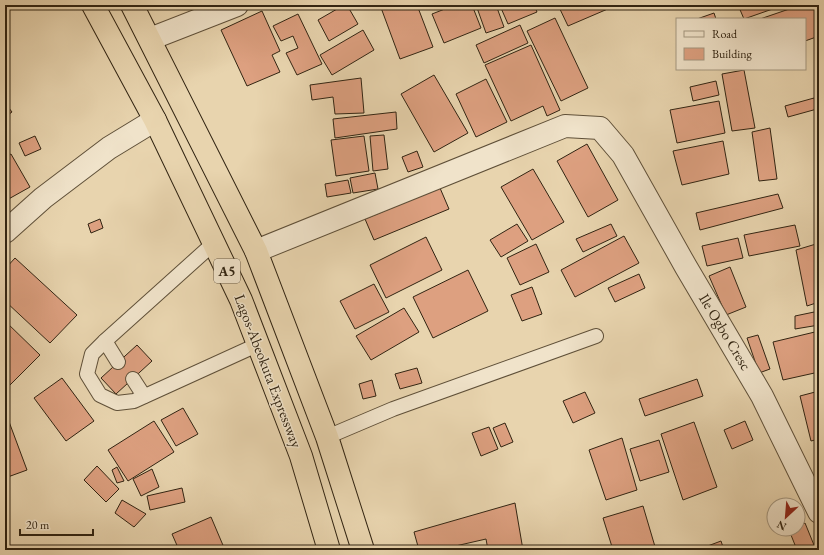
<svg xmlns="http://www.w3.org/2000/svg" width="824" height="555" viewBox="0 0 824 555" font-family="'EB Garamond',serif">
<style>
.building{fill:#dda080;stroke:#312412}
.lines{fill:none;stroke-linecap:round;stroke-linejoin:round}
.lane-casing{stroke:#5f5039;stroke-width:16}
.street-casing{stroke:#5f5039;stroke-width:24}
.highway-casing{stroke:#312412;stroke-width:24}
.lane{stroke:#f0e3ca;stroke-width:14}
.street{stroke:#f0e3ca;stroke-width:22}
.highway{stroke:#e8d4ae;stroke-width:22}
.labels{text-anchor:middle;stroke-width:3;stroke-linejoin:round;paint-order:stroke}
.shield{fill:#f0e3ca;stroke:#6a5d49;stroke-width:1}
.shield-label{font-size:14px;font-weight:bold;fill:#312412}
.street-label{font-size:15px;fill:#312412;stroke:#f0e3ca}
</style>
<rect width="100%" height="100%" fill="#e8d4ae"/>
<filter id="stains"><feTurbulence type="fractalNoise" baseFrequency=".005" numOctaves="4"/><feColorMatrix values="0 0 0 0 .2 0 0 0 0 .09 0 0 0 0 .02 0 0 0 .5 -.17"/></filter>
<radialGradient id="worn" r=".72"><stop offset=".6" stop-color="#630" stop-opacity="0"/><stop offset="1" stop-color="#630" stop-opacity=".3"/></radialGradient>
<!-- building -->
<g class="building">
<polygon points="344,5 347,5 358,24 329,41 318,20"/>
<polygon points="380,5 417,5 433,47 400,59"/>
<polygon points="455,5 472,5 481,28 444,43 432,14"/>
<polygon points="476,5 496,5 504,27 486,33"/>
<polygon points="509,5 534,5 537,12 508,24 501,8"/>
<polygon points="558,5 617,5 568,26"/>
<polygon points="738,5 784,5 744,19"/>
<polygon points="801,5 819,5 819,36 805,41 805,19 760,19"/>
<polygon points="262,11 280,51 272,55 280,72 247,86 221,30"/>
<polygon points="714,13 716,19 697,19"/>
<polygon points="298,14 322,64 297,75 286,53 298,48 293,36 281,41 273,26"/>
<polygon points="555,18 588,88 561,101 527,31"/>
<polygon points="520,25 528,43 484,63 476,45"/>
<polygon points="363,30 374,50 332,75 320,55"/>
<polygon points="531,45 560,110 547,116 543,106 511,121 485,65"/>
<polygon points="744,70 755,128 732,131 722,74"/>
<polygon points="434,75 468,133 434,152 401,94"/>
<polygon points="361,78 364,113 335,114 333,97 312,100 310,85"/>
<polygon points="486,79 507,122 476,137 456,94"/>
<polygon points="716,81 719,95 693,101 690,87"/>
<polygon points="814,98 817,109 788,117 785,106"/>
<polygon points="719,101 725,133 677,143 670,110"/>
<polygon points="5,103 12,112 5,117"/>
<polygon points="396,112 397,129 335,138 333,119"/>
<polygon points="770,128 777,179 759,181 752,132"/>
<polygon points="384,135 388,169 373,171 370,136"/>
<polygon points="35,136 41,149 25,156 19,143"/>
<polygon points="364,136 369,171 336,176 331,140"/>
<polygon points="723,141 729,174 682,185 673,151"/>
<polygon points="587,144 618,200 588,217 557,161"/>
<polygon points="417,151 423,167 408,172 402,157"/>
<polygon points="11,154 30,187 5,201 5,157"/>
<polygon points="533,169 564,222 532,240 501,187"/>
<polygon points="375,173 378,189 353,193 350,178"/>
<polygon points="348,180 351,193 327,197 325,184"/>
<polygon points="440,188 449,209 374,240 365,219"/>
<polygon points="778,194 783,208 700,230 696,213"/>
<polygon points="100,219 103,228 91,233 88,224"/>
<polygon points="517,224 528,241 501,257 490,240"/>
<polygon points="611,224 617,236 583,252 576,239"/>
<polygon points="795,225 800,246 749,256 744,235"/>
<polygon points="624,236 639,263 575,297 561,270"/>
<polygon points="426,237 442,270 386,298 370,265"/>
<polygon points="738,238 743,258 707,266 702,246"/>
<polygon points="536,244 549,272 520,285 507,258"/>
<polygon points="816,244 819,252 819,302 807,306 796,250"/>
<polygon points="15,258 77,315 50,343 5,301 5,269"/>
<polygon points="730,267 746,307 726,315 709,276"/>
<polygon points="468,270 488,311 433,338 413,297"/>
<polygon points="639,274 645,288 615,302 608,288"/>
<polygon points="374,284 389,312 355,329 340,301"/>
<polygon points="532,287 542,314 522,321 511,295"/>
<polygon points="404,308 419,332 371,360 356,336"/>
<polygon points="819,311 819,325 795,329 795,316"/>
<polygon points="5,321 40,355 5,390"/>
<polygon points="819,331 819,372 783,380 773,342"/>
<polygon points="758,335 770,369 759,373 747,338"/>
<polygon points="137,345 152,361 116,394 101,378"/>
<polygon points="417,368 422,383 400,389 395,374"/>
<polygon points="62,378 94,421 66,441 34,398"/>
<polygon points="697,379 703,396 645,416 639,399"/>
<polygon points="372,380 376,396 363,399 359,384"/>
<polygon points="819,391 819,439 811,441 800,396"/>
<polygon points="585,392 595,413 573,423 563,401"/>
<polygon points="183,408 198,434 176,446 161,420"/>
<polygon points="8,419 27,470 5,478 5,420"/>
<polygon points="154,421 174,452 128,481 108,450"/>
<polygon points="745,421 753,440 732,449 724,430"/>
<polygon points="694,422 717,487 683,500 661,434"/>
<polygon points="505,423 513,442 501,447 493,428"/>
<polygon points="489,427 498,449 481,456 472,433"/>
<polygon points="622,438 637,490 606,500 589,450"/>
<polygon points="659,440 669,472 640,481 630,449"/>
<polygon points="97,466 119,489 106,502 84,480"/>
<polygon points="117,467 124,481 117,483 112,470"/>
<polygon points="152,469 159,487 141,496 133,479"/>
<polygon points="182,488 185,502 150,510 147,496"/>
<polygon points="122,500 146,514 134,527 115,513"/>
<polygon points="515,503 523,550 488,550 486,539 438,550 419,550 414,532"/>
<polygon points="643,506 656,550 613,550 603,518"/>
<polygon points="211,517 225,550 179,550 172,534"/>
<polygon points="805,523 816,550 797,550 789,530 798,529 798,526"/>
<polygon points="721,541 724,550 697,550"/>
</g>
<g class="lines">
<defs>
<g id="lane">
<polyline points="214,243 105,341 92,354 87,374 100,395 117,403 134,401 259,344"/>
<polyline points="105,341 118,362"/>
<polyline points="133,379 144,396"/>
<polyline points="327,437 393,409 596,336"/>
</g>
<g id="street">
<polyline points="150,39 237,5"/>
<polyline points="5,232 43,198 109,148 155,120"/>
<polyline points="256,251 565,126 600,128 623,155 686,267 762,396 819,512"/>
</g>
<g id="highway">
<polyline points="93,5 155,120 241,300 301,456 329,550"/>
<polyline points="132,5 256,251 327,437 363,550"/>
</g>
</defs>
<!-- lane casing -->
<use href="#lane" class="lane-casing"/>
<!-- street casing -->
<use href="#street" class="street-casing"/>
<!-- highway casing -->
<use href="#highway" class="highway-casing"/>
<!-- lane -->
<use href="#lane" class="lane"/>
<!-- street -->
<use href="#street" class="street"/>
<!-- highway -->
<use href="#highway" class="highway"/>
</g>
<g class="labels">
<!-- shield labels -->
<rect class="shield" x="214" y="259" width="26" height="24" rx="3"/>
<g class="shield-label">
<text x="227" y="276">A5</text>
</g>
<!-- street labels -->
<g class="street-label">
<text transform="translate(725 332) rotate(59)" y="5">Ile Ogbo Cresc</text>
<text transform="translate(268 371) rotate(69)" y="5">Lagos-Abeokuta Expressway</text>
</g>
</g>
<!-- margin -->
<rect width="824" height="555" fill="none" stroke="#e8d4ae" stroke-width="20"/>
<rect x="6" y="6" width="812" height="543" fill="none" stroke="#312412" stroke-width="2"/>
<rect x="10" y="10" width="804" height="535" fill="none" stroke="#312412"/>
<!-- legend -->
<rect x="676" y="18" width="130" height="52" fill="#f0e3ca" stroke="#a49780"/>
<rect x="684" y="31" width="20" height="6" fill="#f0e3ca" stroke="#a49780"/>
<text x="712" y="38" font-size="12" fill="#312412">Road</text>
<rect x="684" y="48" width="20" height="12" fill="#dda080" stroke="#a49780"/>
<text x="712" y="58" font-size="12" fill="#312412">Building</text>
<!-- north arrow -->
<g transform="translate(786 517) rotate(206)"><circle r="19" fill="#f0e3ca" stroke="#a49780"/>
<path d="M0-3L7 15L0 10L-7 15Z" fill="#8f2418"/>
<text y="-6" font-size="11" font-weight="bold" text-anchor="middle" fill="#312412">N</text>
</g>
<!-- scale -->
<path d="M20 529v6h73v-6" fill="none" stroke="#312412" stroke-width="2"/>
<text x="26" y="529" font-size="12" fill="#312412" stroke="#f0e3ca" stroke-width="3" paint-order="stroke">20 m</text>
<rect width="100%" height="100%" filter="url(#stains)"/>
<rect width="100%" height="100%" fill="url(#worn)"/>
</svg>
